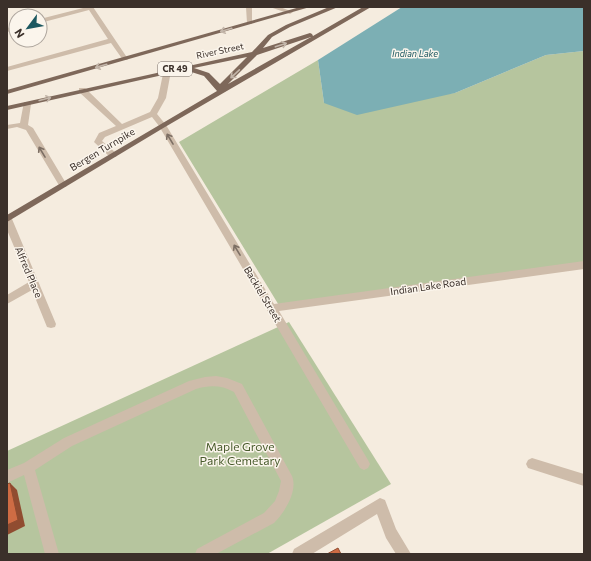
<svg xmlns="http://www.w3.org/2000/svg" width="591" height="561" viewBox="0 0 591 561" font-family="Commissioner,sans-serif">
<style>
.green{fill:#b6c59e}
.water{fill:#7cafb4}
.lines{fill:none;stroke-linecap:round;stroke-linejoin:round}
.minor{fill:#cebcaa;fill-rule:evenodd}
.major{fill:#7e685a;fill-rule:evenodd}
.shaded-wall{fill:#904c30}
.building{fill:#ce6c44;stroke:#904c30}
.oneway{stroke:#c3b6aa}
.oneway2{stroke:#7d6f64}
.labels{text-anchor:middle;stroke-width:3;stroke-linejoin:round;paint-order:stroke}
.far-street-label{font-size:9px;fill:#3b302a;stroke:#fbf5ec}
.far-water-label{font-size:9px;font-style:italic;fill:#1c5860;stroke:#fbf5ec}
.shield{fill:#fbf5ec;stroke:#756b64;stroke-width:1}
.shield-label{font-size:9px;font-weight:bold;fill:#3b302a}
.street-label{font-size:10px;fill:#3b302a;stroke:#fbf5ec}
.near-park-label{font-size:12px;fill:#485b2c;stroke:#fbf5ec}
</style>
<rect width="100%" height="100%" fill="#f5ecdf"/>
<!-- green -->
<g class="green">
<polygon points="584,51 584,263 280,307 179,142 318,60 324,103 455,93 546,55"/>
<polygon points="289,322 391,484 267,554 7,554 7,451"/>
</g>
<!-- water -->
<polygon class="water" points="402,7 584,7 584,51 546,55 455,93 357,115 324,103 318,60"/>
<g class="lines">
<!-- minor -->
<g class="minor">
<polygon points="87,7 93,7 128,59 127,60 123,60 111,43 7,71 7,67 108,39 89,10 40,23 40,19"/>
<polygon points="246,7 252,7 252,24 247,23"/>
<polygon points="270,7 280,7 293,12 290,14"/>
<polygon points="16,26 16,30 7,32 7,28"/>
<polygon points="164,69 170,69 171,71 166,98 157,114 166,125 274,304 584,261 584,269 279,311 368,460 370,464 368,468 364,470 360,468 159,126 152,117 105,137 102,141 116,153 117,155 116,157 110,157 94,142 99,133 116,126 79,92 79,88 85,88 122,124 150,112 158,98"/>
<polygon points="24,102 30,102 31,104 28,125 33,128 67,185 66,187 60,187 26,130 17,127 7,129 7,125 20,123"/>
<polygon points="7,216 12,219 56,324 55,327 51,328 47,327 32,290 7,304 7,295 29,282 7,230"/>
<path d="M216,376L227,378L242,384L292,476C298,491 285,512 274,523L216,554H195L197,549L264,513L275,501L279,491L281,481L234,392C222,385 209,385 196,389L72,446L35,470L59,554H45L24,475L7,483V470L24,463L64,438L189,381L205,377Z"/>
<polygon points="532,458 584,474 584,486 528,468 526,464 528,460"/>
<polygon points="380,498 385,500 396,529 411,554 396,554 386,538 377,514 312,554 292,554 294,549"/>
</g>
<!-- major -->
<g class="major">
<polygon points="300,7 310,7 7,94 7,90"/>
<path d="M329,7H338L290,27L272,37L263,48L310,33L312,34L313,36L363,7H371L165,127L7,222V215L217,91L204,76L185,70L7,110V106L252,52L268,35L286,25ZM311,37L228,84L257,55ZM247,57L220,84L209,73L194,68Z"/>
</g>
</g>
<!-- shaded-wall -->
<polygon class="shaded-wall" points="10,483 17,490 25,526 7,535 7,525"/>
<!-- building -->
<g class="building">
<polygon points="10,483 18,520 7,525 7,484"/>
<polygon points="338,548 341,554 327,554"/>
</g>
<!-- one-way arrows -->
<defs><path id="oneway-shaft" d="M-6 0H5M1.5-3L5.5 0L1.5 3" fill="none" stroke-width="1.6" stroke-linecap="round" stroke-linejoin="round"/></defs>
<g class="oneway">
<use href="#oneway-shaft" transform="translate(226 30) rotate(164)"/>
<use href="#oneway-shaft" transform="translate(281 45) rotate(-18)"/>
<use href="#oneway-shaft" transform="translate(101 66) rotate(164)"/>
<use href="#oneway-shaft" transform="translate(235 74) rotate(137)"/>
<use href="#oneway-shaft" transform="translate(45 99) rotate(-14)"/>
</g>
<g class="oneway2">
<use href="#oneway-shaft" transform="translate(170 139) rotate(-121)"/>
<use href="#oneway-shaft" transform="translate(42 152) rotate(-121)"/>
<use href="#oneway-shaft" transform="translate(237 250) rotate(-121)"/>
</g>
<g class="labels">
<!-- far-street labels -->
<g class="far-street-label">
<text transform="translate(220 51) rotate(-12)" y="3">River Street</text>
</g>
<!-- far-water labels -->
<g class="far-water-label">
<text x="415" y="57">Indian Lake</text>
</g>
<!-- shield labels -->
<rect class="shield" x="158" y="62" width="34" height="14" rx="3"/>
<g class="shield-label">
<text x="175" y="72">CR 49</text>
</g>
<!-- street labels -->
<g class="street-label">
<text transform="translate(102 149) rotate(-31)" y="4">Bergen Turnpike</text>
<text transform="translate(29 272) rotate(67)" y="4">Alfred Place</text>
<text transform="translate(428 286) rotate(-8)" y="4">Indian Lake Road</text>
<text transform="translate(263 294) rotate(59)" y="4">Backiel Street</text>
</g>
<!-- near-park labels -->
<g class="near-park-label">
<text x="240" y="451">Maple Grove<tspan x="240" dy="14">Park Cemetary</tspan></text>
</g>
</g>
<!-- border -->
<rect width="591" height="561" fill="none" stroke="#3b302a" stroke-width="16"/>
<!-- north arrow -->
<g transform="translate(28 28) rotate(238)"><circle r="19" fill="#fbf5ec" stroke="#aea69e"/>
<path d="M0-3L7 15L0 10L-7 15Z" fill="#1c5860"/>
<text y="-6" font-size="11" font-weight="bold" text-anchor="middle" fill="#3b302a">N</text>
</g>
</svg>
